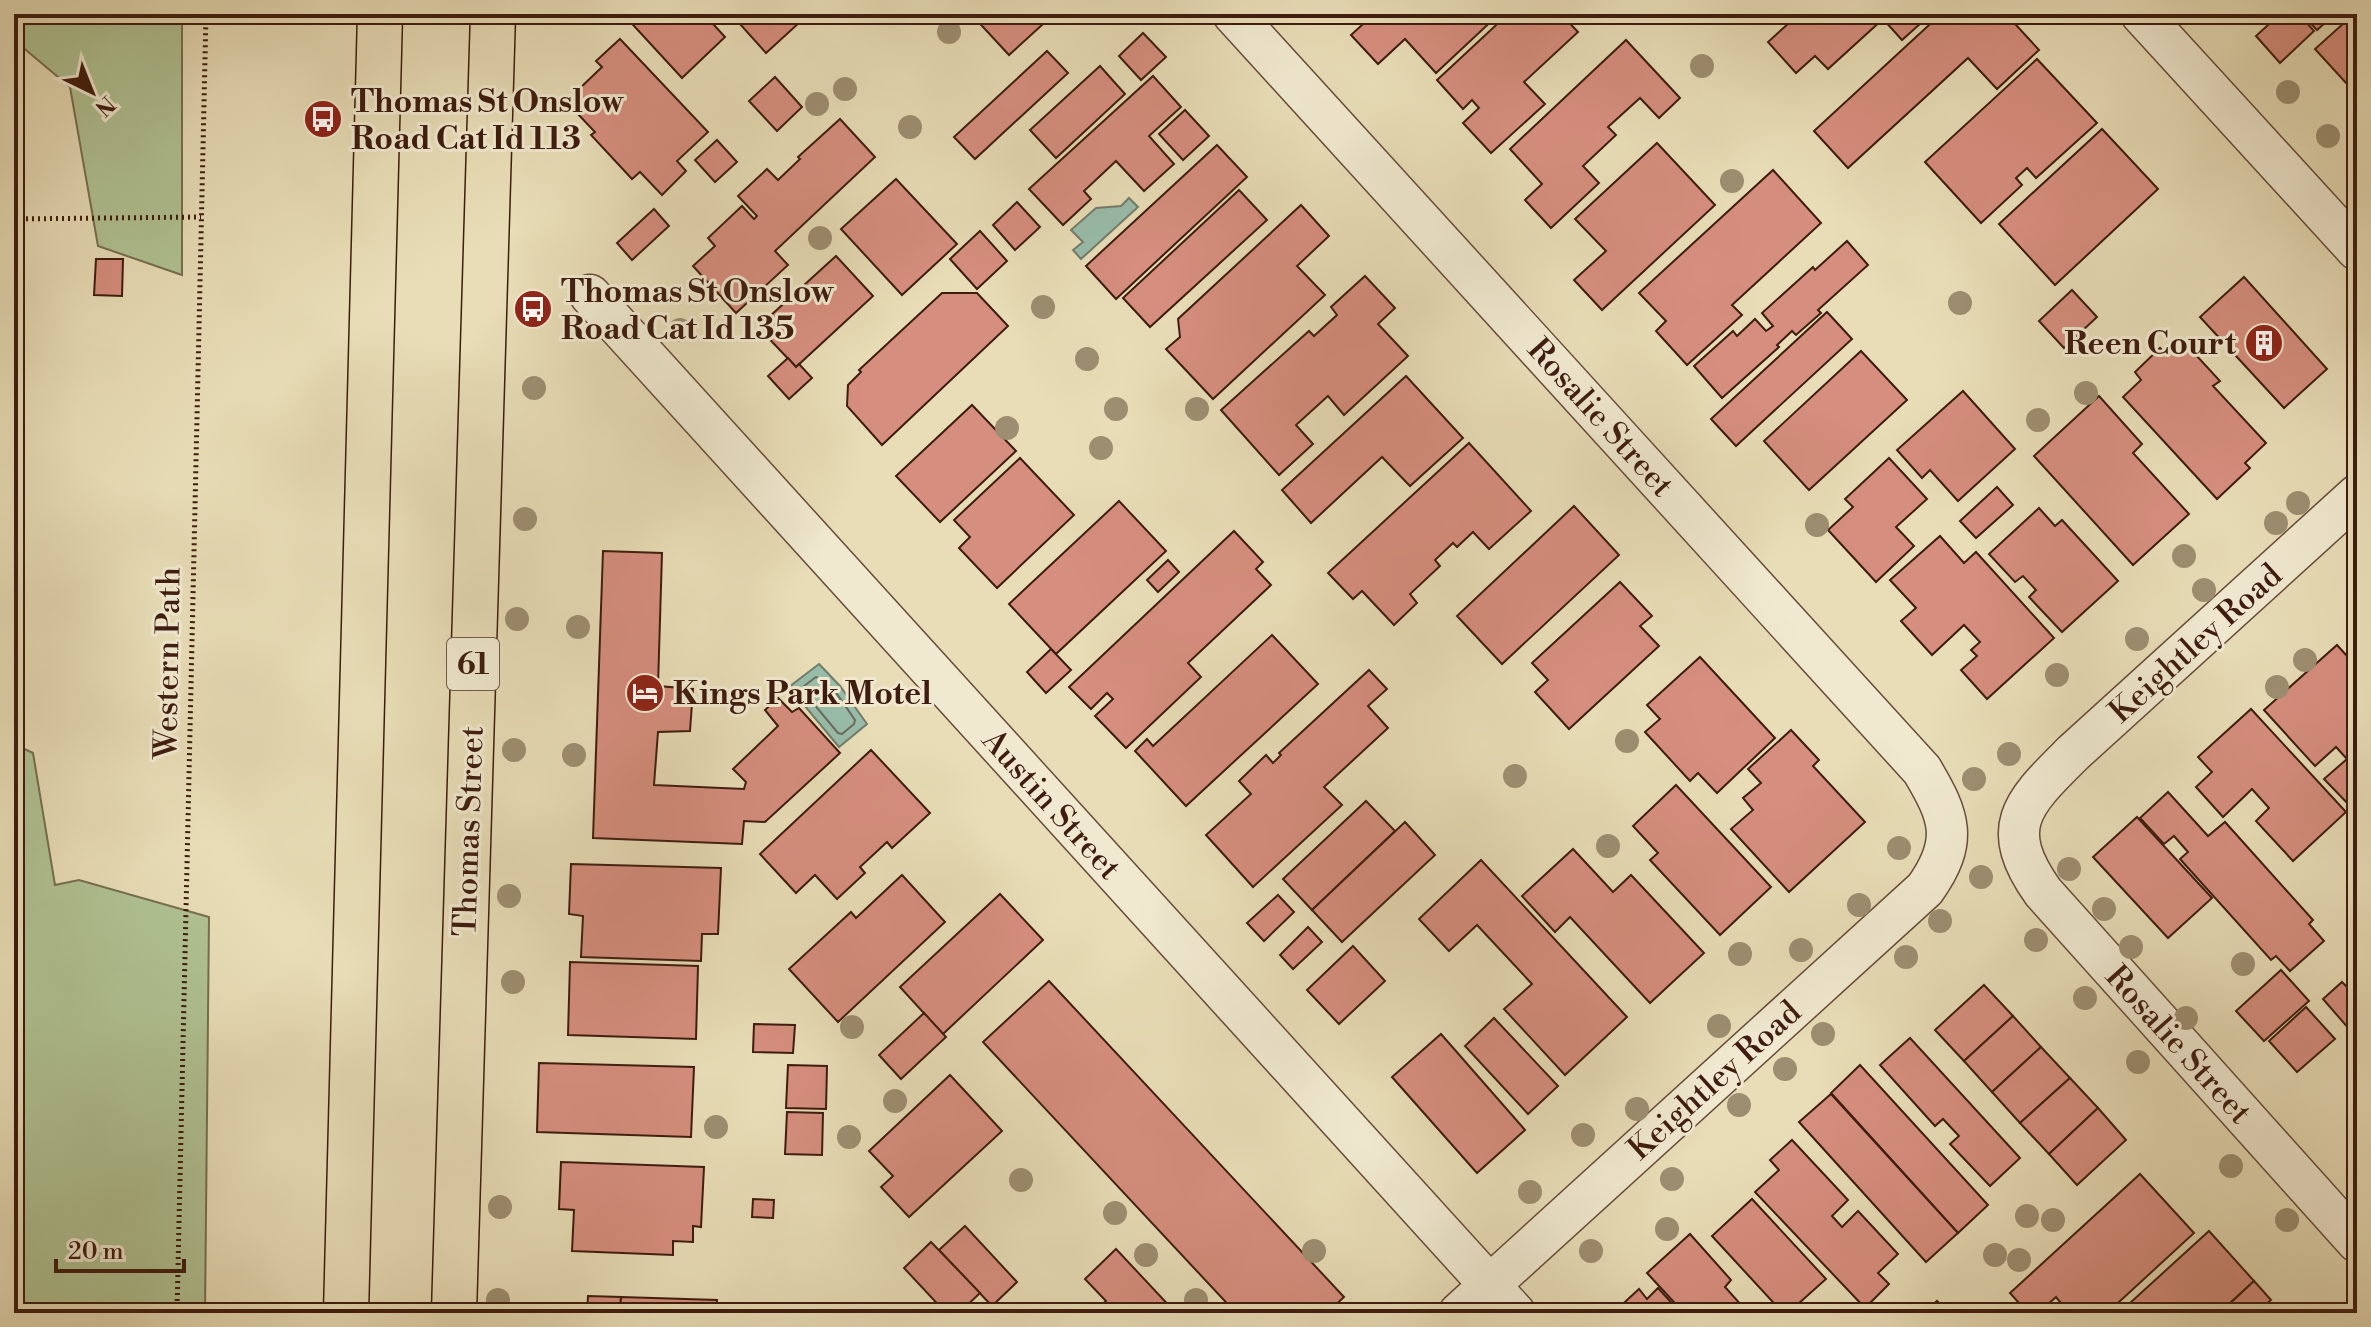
<svg xmlns="http://www.w3.org/2000/svg" width="2371" height="1327" viewBox="0 0 2371 1327" font-family="'Libre Bodoni',serif">
<style>
.green{fill:#b0c293;stroke:#776f51;stroke-width:2}
.water{fill:#98bcaa;stroke:#747c6c;stroke-width:2}
.lines{fill:none;stroke-linecap:round;stroke-linejoin:round}
.shore{stroke:#6b6c5c;stroke-width:2}
.building{fill:#d68e7e;stroke:#3e1c0f;stroke-width:2}
.minor-casing{stroke:#684c39;stroke-width:43}
.primary-casing{stroke:#3e1c0f;stroke-width:47}
.path{stroke:#3e1c0f;stroke-width:5;stroke-dasharray:2 4;stroke-linecap:butt}
.minor{stroke:#f0e9d0;stroke-width:40}
.primary{stroke:#e8ddb7;stroke-width:44}
.tree{fill:#9d8e71}
.labels{text-anchor:middle;stroke-width:6;stroke-linejoin:round;paint-order:stroke}
.shield{fill:#f0e9d0;stroke:#735a49;stroke-width:2}
.shield-label{font-size:30px;font-weight:bold;fill:#3e1c0f}
.poi-label{font-size:32px;font-weight:bold;fill:#3e1c0f;stroke:#f0e9d0;text-anchor:start}
.street-label{font-size:32px;fill:#3e1c0f;stroke:#f0e9d0}
</style>
<rect width="100%" height="100%" fill="#e8ddb7"/>
<filter id="stains"><feTurbulence type="fractalNoise" baseFrequency=".0025" numOctaves="4"/><feColorMatrix values="0 0 0 0 .2 0 0 0 0 .09 0 0 0 0 .02 0 0 0 .5 -.17"/></filter>
<radialGradient id="worn" r=".72"><stop offset=".6" stop-color="#630" stop-opacity="0"/><stop offset="1" stop-color="#630" stop-opacity=".3"/></radialGradient>
<!-- green -->
<g class="green">
<polygon points="14,14 182,14 182,275 98,246 70,87 14,40"/>
<polygon points="14,744 33,753 55,885 79,880 209,917 205,1313 14,1313"/>
</g>
<!-- water -->
<g class="water">
<polygon points="1129,198 1138,207 1081,259 1073,250 1083,242 1071,230 1096,208 1121,206"/>
<polygon points="819,664 840,686 867,724 839,747 789,687"/>
</g>
<g class="lines">
<!-- shore -->
<path class="shore" d="M816,677C833,683 844,705 855,720L854,724L842,734L838,733L803,691L804,686Z"/>
</g>
<!-- building -->
<g class="building">
<polygon points="623,14 704,14 725,37 682,78"/>
<polygon points="731,14 793,14 800,22 766,53"/>
<polygon points="971,14 1054,14 1009,55"/>
<polygon points="1374,14 1383,14 1388,19 1393,14 1499,14 1436,73 1405,39 1378,64 1351,35"/>
<polygon points="1508,14 1561,14 1578,32 1524,82 1545,104 1491,153 1463,123 1479,108 1472,100 1463,109 1437,80"/>
<polygon points="1799,14 1931,14 1902,40 1883,19 1828,69 1815,56 1796,73 1768,42"/>
<polygon points="1941,14 2006,14 2039,50 1997,89 1968,58 1848,168 1814,131"/>
<polygon points="2280,14 2299,14 2314,31 2280,63 2256,36"/>
<polygon points="2302,14 2335,14 2317,30"/>
<polygon points="2354,14 2357,14 2357,95 2315,49"/>
<polygon points="1143,33 1166,57 1141,80 1119,56"/>
<polygon points="620,39 708,132 677,161 686,171 662,195 640,172 632,179 591,135 595,132 576,112 575,93 602,67 596,61"/>
<polygon points="1626,40 1680,98 1659,118 1640,98 1608,127 1616,135 1583,166 1599,183 1551,228 1525,200 1542,184 1510,149"/>
<polygon points="1047,51 1068,73 975,159 954,137"/>
<polygon points="2037,59 2097,123 2036,178 2027,168 2016,178 2022,185 1981,223 1925,162"/>
<polygon points="1100,66 1125,94 1056,158 1030,130"/>
<polygon points="1153,76 1181,107 1149,136 1174,164 1144,191 1116,161 1084,191 1091,199 1063,225 1029,189"/>
<polygon points="775,77 802,107 777,131 749,101"/>
<polygon points="1185,110 1209,136 1183,160 1159,134"/>
<polygon points="840,119 875,157 775,251 788,265 736,313 693,266 715,246 708,238 742,206 754,219 757,216 738,196 767,169 778,180 800,159 798,157"/>
<polygon points="2102,129 2158,189 2055,285 1999,224"/>
<polygon points="717,140 737,162 715,182 695,160"/>
<polygon points="1657,143 1715,205 1602,310 1574,280 1606,251 1575,219"/>
<polygon points="1217,145 1247,177 1116,299 1086,266"/>
<polygon points="1773,170 1821,223 1732,305 1742,315 1687,365 1656,331 1666,321 1639,293"/>
<polygon points="896,179 957,244 902,295 841,229"/>
<polygon points="1239,190 1267,220 1150,327 1123,298"/>
<polygon points="1017,202 1040,227 1015,250 993,225"/>
<polygon points="1301,205 1329,236 1297,266 1325,295 1213,399 1166,349 1180,337 1178,319"/>
<polygon points="654,209 669,226 632,260 617,243"/>
<polygon points="980,231 1007,261 977,289 950,259"/>
<polygon points="1847,241 1868,265 1818,310 1821,313 1796,335 1792,331 1777,345 1779,347 1722,398 1694,366 1733,331 1737,336 1755,319 1766,331 1773,326 1762,313 1813,267 1815,270"/>
<polygon points="836,256 873,296 796,367 758,327"/>
<polygon points="96,259 123,259 122,296 94,295"/>
<polygon points="1365,276 1395,308 1378,324 1408,356 1344,415 1328,396 1296,425 1313,444 1279,475 1221,410 1309,331 1314,336 1337,315 1331,307"/>
<polygon points="2244,277 2327,369 2284,408 2200,317"/>
<polygon points="2072,290 2097,317 2064,348 2039,321"/>
<polygon points="942,293 977,293 1008,326 882,445 847,406 848,385 861,372 859,370"/>
<polygon points="1827,312 1852,339 1736,446 1711,419"/>
<polygon points="2183,341 2220,381 2213,386 2266,443 2245,463 2250,468 2217,499 2123,397 2141,380 2135,372 2160,348 2167,355"/>
<polygon points="1861,351 1907,400 1809,490 1764,441"/>
<polygon points="788,358 796,367 799,364 812,378 789,399 768,376"/>
<polygon points="1406,376 1463,438 1410,486 1382,457 1311,523 1282,490"/>
<polygon points="1963,391 2015,449 1958,501 1930,470 1922,478 1897,450"/>
<polygon points="2099,396 2142,444 2133,453 2189,514 2133,565 2034,456"/>
<polygon points="972,405 1016,451 940,522 896,476"/>
<polygon points="1469,443 1531,511 1489,549 1473,532 1457,547 1453,543 1435,560 1440,566 1410,594 1417,603 1394,625 1362,591 1353,599 1328,573"/>
<polygon points="1020,458 1074,515 997,588 959,548 970,537 954,520"/>
<polygon points="1889,458 1927,499 1896,527 1914,546 1876,582 1828,530 1853,507 1845,499"/>
<polygon points="1997,487 2013,505 1976,538 1960,521"/>
<polygon points="1119,501 1166,551 1056,654 1009,604"/>
<polygon points="1574,506 1619,555 1502,664 1457,616"/>
<polygon points="2039,508 2055,526 2062,520 2118,581 2062,632 2029,597 2036,590 2023,576 2015,582 1989,554"/>
<polygon points="1234,531 1263,562 1256,569 1271,585 1188,663 1201,677 1126,748 1095,716 1113,699 1107,693 1091,709 1069,687"/>
<polygon points="1940,536 1964,563 1976,552 2054,638 1987,699 1961,670 1977,656 1971,650 1980,642 1964,625 1932,655 1901,621 1916,608 1890,580"/>
<polygon points="603,551 662,553 658,686 693,689 690,731 658,732 654,785 744,789 746,782 733,769 778,726 765,710 778,698 792,712 799,708 840,753 765,822 744,821 742,844 593,838"/>
<polygon points="1168,560 1179,572 1158,592 1147,580"/>
<polygon points="1620,582 1652,616 1640,626 1659,646 1569,729 1535,692 1548,680 1532,663"/>
<polygon points="1272,635 1318,684 1186,806 1135,751 1147,739 1153,746"/>
<polygon points="2337,645 2357,667 2357,805 2353,809 2324,779 2347,759 2336,747 2315,766 2264,710"/>
<polygon points="1051,649 1071,670 1046,693 1027,672"/>
<polygon points="1700,657 1775,738 1717,793 1698,773 1690,781 1645,732 1660,719 1647,705"/>
<polygon points="1369,670 1387,689 1368,706 1388,728 1324,787 1342,805 1253,887 1206,835 1251,794 1239,781 1266,755 1273,763 1281,755 1279,753"/>
<polygon points="2251,709 2346,812 2293,861 2256,821 2269,808 2252,789 2223,817 2196,787 2212,772 2198,757"/>
<polygon points="1791,730 1819,760 1813,766 1865,822 1789,892 1731,829 1753,810 1743,798 1761,783 1748,769"/>
<polygon points="871,750 930,813 892,848 887,842 860,867 865,873 837,899 815,875 796,893 760,854"/>
<polygon points="1676,785 1771,887 1720,935 1650,860 1658,853 1633,826"/>
<polygon points="2168,792 2208,836 2225,822 2313,920 2309,924 2324,941 2290,971 2276,956 2271,960 2180,859 2188,852 2174,836 2164,844 2140,818"/>
<polygon points="1366,801 1395,831 1312,910 1283,879"/>
<polygon points="2137,817 2212,898 2168,938 2093,857"/>
<polygon points="1405,822 1435,855 1342,942 1312,910"/>
<polygon points="1573,849 1613,892 1631,875 1704,953 1650,1003 1570,917 1555,932 1522,896"/>
<polygon points="1481,860 1627,1017 1565,1075 1504,1009 1532,984 1477,925 1449,951 1419,919"/>
<polygon points="571,864 721,868 718,934 702,934 701,961 581,957 583,916 569,914"/>
<polygon points="902,875 945,922 838,1022 789,969 851,912 856,918"/>
<polygon points="1000,894 1043,940 943,1034 900,987"/>
<polygon points="1278,895 1294,912 1264,941 1247,923"/>
<polygon points="1308,927 1322,942 1293,969 1280,955"/>
<polygon points="1353,946 1385,981 1339,1024 1307,990"/>
<polygon points="570,962 698,966 696,1039 568,1035"/>
<polygon points="2281,970 2309,1001 2264,1041 2236,1011"/>
<polygon points="1049,981 1344,1297 1327,1313 1236,1313 983,1042"/>
<polygon points="2342,982 2357,997 2357,1038 2323,999"/>
<polygon points="1984,985 2013,1016 1964,1061 1935,1030"/>
<polygon points="2306,1007 2335,1039 2297,1072 2269,1041"/>
<polygon points="924,1013 946,1037 901,1079 879,1055"/>
<polygon points="2013,1016 2041,1047 1992,1092 1964,1061"/>
<polygon points="1494,1018 1558,1086 1528,1114 1465,1046"/>
<polygon points="754,1024 795,1025 793,1053 753,1052"/>
<polygon points="1441,1034 1525,1130 1477,1173 1392,1077"/>
<polygon points="1910,1038 2020,1158 1990,1186 1950,1144 1959,1136 1943,1119 1935,1126 1880,1065"/>
<polygon points="2041,1047 2070,1078 2020,1123 1992,1092"/>
<polygon points="539,1063 694,1067 691,1137 537,1132"/>
<polygon points="788,1065 827,1066 826,1109 786,1108"/>
<polygon points="1860,1065 1988,1205 1958,1233 1831,1093"/>
<polygon points="950,1075 1002,1131 909,1217 881,1187 893,1176 869,1151"/>
<polygon points="2070,1078 2098,1108 2049,1154 2020,1123"/>
<polygon points="1831,1094 1958,1233 1926,1262 1799,1122"/>
<polygon points="2098,1108 2126,1140 2077,1185 2049,1154"/>
<polygon points="787,1112 823,1113 822,1155 785,1154"/>
<polygon points="1792,1140 1848,1200 1832,1216 1842,1227 1858,1211 1898,1254 1878,1273 1889,1284 1865,1308 1755,1192 1779,1170 1770,1160"/>
<polygon points="561,1162 704,1167 701,1227 693,1226 693,1242 673,1241 673,1255 572,1251 574,1210 559,1209"/>
<polygon points="2140,1174 2194,1233 2107,1313 2069,1313 2056,1297 2038,1313 2028,1313 2010,1293"/>
<polygon points="753,1199 774,1200 773,1218 752,1217"/>
<polygon points="1752,1199 1826,1279 1788,1313 1783,1313 1712,1236"/>
<polygon points="965,1226 1017,1282 992,1306 939,1250"/>
<polygon points="2209,1231 2254,1281 2219,1313 2119,1313"/>
<polygon points="1690,1234 1731,1280 1725,1287 1742,1306 1757,1305 1765,1313 1684,1313 1647,1273"/>
<polygon points="931,1242 980,1293 959,1313 946,1313 904,1268"/>
<polygon points="1116,1249 1176,1313 1094,1313 1106,1301 1085,1279"/>
<polygon points="2254,1281 2271,1300 2256,1313 2222,1313 2221,1312"/>
<polygon points="1658,1288 1681,1313 1614,1312 1639,1289 1647,1299"/>
<polygon points="588,1296 621,1297 620,1313 587,1313"/>
<polygon points="621,1297 717,1300 716,1313 620,1313"/>
<polygon points="1937,1301 1949,1313 1927,1313 1925,1312"/>
<polygon points="2279,1305 2287,1313 2271,1313"/>
</g>
<g class="lines">
<defs>
<g id="minor">
<path d="M1233,14L1922,770C1950,817 1959,841 1925,889L1459,1313"/>
<polyline points="2141,14 2357,250"/>
<polyline points="590,295 1515,1313"/>
<path d="M2357,495L2073,753C2024,802 1996,826 2043,892L2357,1242"/>
</g>
<g id="primary">
<polyline points="346,1313 380,14"/>
<polyline points="454,1313 493,14"/>
</g>
</defs>
<!-- minor casing -->
<use href="#minor" class="minor-casing"/>
<!-- primary casing -->
<use href="#primary" class="primary-casing"/>
<!-- path -->
<g class="path">
<polyline points="14,219 201,217"/>
<polyline points="177,1313 206,14"/>
</g>
<!-- minor -->
<use href="#minor" class="minor"/>
<!-- primary -->
<use href="#primary" class="primary"/>
</g>
<!-- trees -->
<g class="tree">
<circle cx="949" cy="32" r="12"/>
<circle cx="1702" cy="66" r="12"/>
<circle cx="845" cy="89" r="12"/>
<circle cx="2288" cy="92" r="12"/>
<circle cx="817" cy="104" r="12"/>
<circle cx="910" cy="127" r="12"/>
<circle cx="2328" cy="136" r="12"/>
<circle cx="1732" cy="181" r="12"/>
<circle cx="820" cy="238" r="12"/>
<circle cx="1960" cy="303" r="12"/>
<circle cx="1043" cy="307" r="12"/>
<circle cx="680" cy="330" r="12"/>
<circle cx="1087" cy="359" r="12"/>
<circle cx="534" cy="388" r="12"/>
<circle cx="2086" cy="393" r="12"/>
<circle cx="1116" cy="409" r="12"/>
<circle cx="1197" cy="409" r="12"/>
<circle cx="2038" cy="420" r="12"/>
<circle cx="1007" cy="428" r="12"/>
<circle cx="1101" cy="448" r="12"/>
<circle cx="2298" cy="503" r="12"/>
<circle cx="525" cy="519" r="12"/>
<circle cx="2276" cy="523" r="12"/>
<circle cx="1817" cy="525" r="12"/>
<circle cx="2184" cy="556" r="12"/>
<circle cx="2204" cy="590" r="12"/>
<circle cx="517" cy="619" r="12"/>
<circle cx="578" cy="627" r="12"/>
<circle cx="2137" cy="639" r="12"/>
<circle cx="2305" cy="660" r="12"/>
<circle cx="2057" cy="675" r="12"/>
<circle cx="2277" cy="687" r="12"/>
<circle cx="1627" cy="741" r="12"/>
<circle cx="514" cy="750" r="12"/>
<circle cx="2009" cy="754" r="12"/>
<circle cx="574" cy="755" r="12"/>
<circle cx="1515" cy="776" r="12"/>
<circle cx="1974" cy="779" r="12"/>
<circle cx="1608" cy="846" r="12"/>
<circle cx="1899" cy="848" r="12"/>
<circle cx="2069" cy="869" r="12"/>
<circle cx="1981" cy="877" r="12"/>
<circle cx="509" cy="896" r="12"/>
<circle cx="1859" cy="905" r="12"/>
<circle cx="2104" cy="909" r="12"/>
<circle cx="1940" cy="921" r="12"/>
<circle cx="2036" cy="940" r="12"/>
<circle cx="2131" cy="947" r="12"/>
<circle cx="1801" cy="950" r="12"/>
<circle cx="1740" cy="954" r="12"/>
<circle cx="1906" cy="957" r="12"/>
<circle cx="2243" cy="964" r="12"/>
<circle cx="513" cy="982" r="12"/>
<circle cx="2085" cy="998" r="12"/>
<circle cx="2186" cy="1018" r="12"/>
<circle cx="1719" cy="1026" r="12"/>
<circle cx="852" cy="1027" r="12"/>
<circle cx="1823" cy="1034" r="12"/>
<circle cx="2138" cy="1062" r="12"/>
<circle cx="1785" cy="1069" r="12"/>
<circle cx="895" cy="1101" r="12"/>
<circle cx="1739" cy="1105" r="12"/>
<circle cx="1637" cy="1109" r="12"/>
<circle cx="716" cy="1127" r="12"/>
<circle cx="1583" cy="1135" r="12"/>
<circle cx="849" cy="1137" r="12"/>
<circle cx="2231" cy="1166" r="12"/>
<circle cx="1672" cy="1179" r="12"/>
<circle cx="1021" cy="1180" r="12"/>
<circle cx="1530" cy="1192" r="12"/>
<circle cx="500" cy="1207" r="12"/>
<circle cx="1115" cy="1213" r="12"/>
<circle cx="2027" cy="1216" r="12"/>
<circle cx="2053" cy="1220" r="12"/>
<circle cx="2287" cy="1220" r="12"/>
<circle cx="1667" cy="1229" r="12"/>
<circle cx="1314" cy="1251" r="12"/>
<circle cx="1591" cy="1251" r="12"/>
<circle cx="1146" cy="1255" r="12"/>
<circle cx="1995" cy="1255" r="12"/>
<circle cx="2019" cy="1260" r="12"/>
<circle cx="498" cy="1300" r="12"/>
<circle cx="1196" cy="1300" r="12"/>
</g>
<!-- icons -->
<defs>
<symbol id="bus-disc" viewBox="-11 -11 22 22"><circle r="9.5" fill="#8f2418" stroke="#f0e9d0"/><path d="M-5-6H5V4H4V6H2V4H-2V6H-4V4H-5ZM-3.5-4V0h7V-4ZM-3.5 1.2v1.5H-2V1.2ZM2 1.2v1.5H3.5V1.2Z" fill="#fff"/></symbol>
<symbol id="building-disc" viewBox="-11 -11 22 22"><circle r="9.5" fill="#8f2418" stroke="#f0e9d0"/><path d="M-4-6H4V6H1V3H-1V6H-4ZM-2.5-4.3h1.7v1.8h-1.7ZM.8-4.3h1.7v1.8H.8ZM-2.5-1h1.7V.8h-1.7ZM.8-1h1.7V.8H.8Z" fill="#fff"/></symbol>
<symbol id="hotel-disc" viewBox="-11 -11 22 22"><circle r="9.5" fill="#8f2418" stroke="#f0e9d0"/><path d="M-6-4.5h1.5V1H6V5H4.5V3h-9V5H-6ZM-4 0a1.8 1.8 0 1 1 3.6 0ZM.5 0V-2.5h3Q6-2.5 6 0Z" fill="#fff"/></symbol>
</defs>
<g fill-rule="evenodd">
<use href="#bus-disc" x="301" y="97" width="44" height="44"/>
<use href="#bus-disc" x="511" y="287" width="44" height="44"/>
<use href="#building-disc" x="2242" y="321" width="44" height="44"/>
<use href="#hotel-disc" x="623" y="671" width="44" height="44"/>
</g>
<g class="labels">
<!-- shield labels -->
<rect class="shield" x="447" y="638" width="52" height="52" rx="6"/>
<g class="shield-label">
<text x="473" y="674">61</text>
</g>
<!-- poi labels -->
<g class="poi-label">
<text x="351" y="112">Thomas St Onslow<tspan x="351" dy="37">Road Cat Id 113</tspan></text>
<text x="561" y="302">Thomas St Onslow<tspan x="561" dy="37">Road Cat Id 135</tspan></text>
<text x="2236" y="354" text-anchor="end">Reen Court</text>
<text x="673" y="704">Kings Park Motel</text>
</g>
<!-- street labels -->
<g class="street-label">
<text transform="translate(1601 417) rotate(48)" y="11">Rosalie Street</text>
<text transform="translate(2195 643) rotate(-42)" y="11">Keightley Road</text>
<text transform="translate(167 663) rotate(-89)" y="11">Western Path</text>
<text transform="translate(1052 804) rotate(48)" y="11">Austin Street</text>
<text transform="translate(468 831) rotate(-88)" y="11">Thomas Street</text>
<text transform="translate(2179 1044) rotate(48)" y="11">Rosalie Street</text>
<text transform="translate(1714 1080) rotate(-42)" y="11">Keightley Road</text>
</g>
</g>
<!-- margin -->
<rect width="2371" height="1327" fill="none" stroke="#e8ddb7" stroke-width="48"/>
<rect x="16" y="16" width="2339" height="1295" fill="none" stroke="#3e1c0f" stroke-width="4"/>
<rect x="24" y="24" width="2323" height="1279" fill="none" stroke="#3e1c0f" stroke-width="2"/>
<!-- north arrow -->
<g transform="translate(92 92) rotate(137)" stroke="#f0e9d0" stroke-width="6" paint-order="stroke">
<path d="M0-6L14 30L0 20L-14 30Z" fill="#3e1c0f"/>
<text y="-12" font-size="22" font-weight="bold" text-anchor="middle" fill="#3e1c0f">N</text>
</g>
<!-- scale -->
<path d="M56 1259v12h128v-12" fill="none" stroke="#3e1c0f" stroke-width="4"/>
<text x="68" y="1259" font-size="24" fill="#3e1c0f" stroke="#f0e9d0" stroke-width="6" paint-order="stroke">20 m</text>
<rect width="100%" height="100%" filter="url(#stains)"/>
<rect width="100%" height="100%" fill="url(#worn)"/>
</svg>
